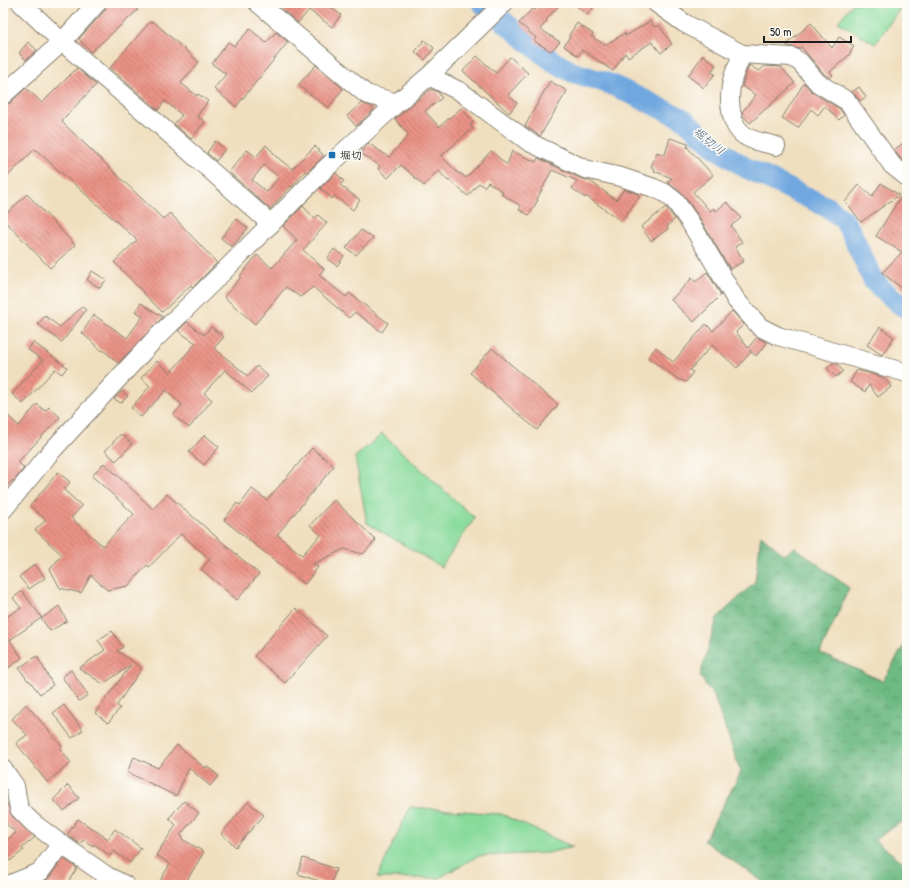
<svg xmlns="http://www.w3.org/2000/svg" width="910" height="888" viewBox="0 0 910 888" font-family="'Patrick Hand','Klee One',sans-serif">
<style>
.grass{fill:#88da9b;stroke:#527b5c}
.forest{fill:url(#forest-crowns);stroke:#456b50}
.lines{fill:none;stroke-linecap:round;stroke-linejoin:round}
.river{stroke:#70a7df;stroke-width:21}
.building{fill:url(#building-back-hatch);fill-rule:evenodd}
.minor-casing{stroke:#867e6e;stroke-width:20}
.minor{stroke:#fff;stroke-width:18}
.poi-dot{fill:#1f6fb2;stroke:#fdfcf7;stroke-width:1.5}
.labels{text-anchor:middle;stroke-width:3;stroke-linejoin:round;paint-order:stroke}
.poi-label{font-size:11px;font-weight:bold;fill:#1c1c1c;stroke:#fdfcf7;text-anchor:start}
.water-label{font-size:12px;font-style:italic;fill:#425b74;stroke:#fdfcf7}
</style>
<defs>
<pattern id="forest-crowns" width="20" height="18" patternUnits="userSpaceOnUse"><rect width="20" height="18" fill="#6eba83"/><path d="M2 6a3 3 0 1 1 6 0M12 15a3 3 0 1 1 6 0" fill="none" stroke="#5a966a"/></pattern>
<pattern id="building-back-hatch" width="6" height="6" patternUnits="userSpaceOnUse"><rect width="6" height="6" fill="#ea9286"/><path d="M-1 5l2 2M0 0l6 6M5-1l2 2" fill="none" stroke="#bd766d"/></pattern>
</defs>
<rect width="100%" height="100%" fill="#fdfcf7"/>
<filter id="ink" filterUnits="userSpaceOnUse"><feTurbulence type="fractalNoise" baseFrequency=".025" numOctaves="2"/><feDisplacementMap in="SourceGraphic" scale="8" xChannelSelector="R" yChannelSelector="G"/><feConvolveMatrix kernelMatrix="1 2 1 2 8 2 1 2 1" color-interpolation-filters="sRGB"/></filter>
<filter id="wash" filterUnits="userSpaceOnUse"><feTurbulence type="fractalNoise" baseFrequency=".012" numOctaves="4" result="noise"/><feDisplacementMap in="SourceGraphic" scale="16" xChannelSelector="R" yChannelSelector="G"/><feGaussianBlur stdDeviation="0.9" result="paint"/><feColorMatrix in="noise" values="0 0 0 0 0 0 0 0 0 0 0 0 0 0 0 0 0 1.4 0 .05"/><feComposite in="paint" operator="in"/></filter>
<g filter="url(#wash)">
<rect width="100%" height="100%" fill="#f0dfbf"/>
<!-- grass -->
<g class="grass">
<polygon points="853,3 904,3 875,44 838,22"/>
<polygon points="382,434 475,518 441,567 367,523 355,457"/>
<polygon points="410,807 501,814 573,847 548,853 478,856 439,878 377,878"/>
</g>
<!-- forest -->
<polygon class="forest" points="761,535 784,555 795,547 849,588 820,653 869,675 883,681 907,640 907,818 874,840 907,865 907,885 768,885 704,841 741,772 714,697 700,676 717,618 755,582"/>
<g class="lines">
<!-- river -->
<polyline class="river" points="482,3 534,47 554,62 572,72 610,84 684,119 712,145 746,168 829,208 843,219 851,232 874,282 901,305 907,308"/>
</g>
<g id="blocks">
<!-- building -->
<g class="building">
<polygon points="107,3 131,3 138,10 91,52 79,39 105,10"/>
<polygon points="274,3 305,3 310,7 313,3 325,3 341,15 332,27 309,10 298,23"/>
<polygon points="547,3 561,3 546,20 547,21 540,29 560,42 551,51 534,41 536,38 519,23 533,8 535,10 539,6 542,9"/>
<polygon points="573,3 597,3 587,15"/>
<polygon points="650,21 654,27 659,25 672,44 661,53 652,42 628,57 625,53 613,71 582,50 578,56 564,46 570,36 569,35 577,23 593,34 591,36 605,45 625,33 626,36"/>
<polygon points="150,22 154,22 199,62 181,83 197,96 198,94 208,101 197,116 205,122 191,139 174,124 182,115 165,101 158,110 110,68"/>
<polygon points="811,23 832,48 839,37 854,46 849,55 830,72 833,75 830,78 825,75 801,47 799,49 786,45"/>
<polygon points="250,29 266,43 276,32 288,42 236,107 214,89 226,74 212,64 228,42 234,46"/>
<polygon points="424,40 434,48 425,60 415,52"/>
<polygon points="28,42 37,50 26,60 19,53"/>
<polygon points="703,55 716,65 711,72 715,74 704,88 688,76"/>
<polygon points="477,56 496,73 510,57 528,73 508,95 517,103 509,113 463,71"/>
<polygon points="316,65 343,89 328,108 298,85"/>
<polygon points="749,65 759,71 765,66 781,67 795,83 750,123 743,116 742,112 756,95 742,86"/>
<polygon points="77,68 96,85 62,120 63,121 62,122 163,219 170,213 217,263 193,287 191,285 162,312 114,262 137,240 35,149 3,181 3,105 10,103 26,88 42,103"/>
<polygon points="550,81 567,91 540,136 525,126"/>
<polygon points="804,83 812,92 840,109 844,115 839,120 825,106 818,115 811,109 798,128 782,118"/>
<polygon points="859,87 866,97 860,101 852,92"/>
<polygon points="431,89 438,92 442,98 425,111 439,127 461,108 474,122 470,125 473,128 441,156 459,174 460,173 466,178 491,151 507,165 512,151 536,162 538,158 580,178 590,181 616,200 624,189 641,195 621,221 586,196 585,198 572,188 577,181 552,170 537,199 538,200 529,215 519,210 521,206 501,194 503,192 488,182 484,187 479,183 468,196 449,180 448,181 438,170 424,186 401,165 388,178 378,169 380,166 361,153 368,143 389,157 409,135 395,119"/>
<polygon points="361,103 371,106 374,110 356,126 347,116"/>
<polygon points="670,138 688,144 687,147 713,175 693,192 710,211 714,208 716,211 727,202 741,218 731,226 742,242 735,247 744,261 730,269 699,217 684,195 667,182 672,178 654,171 655,169 651,167 657,152 665,155"/>
<polygon points="907,140 907,164 900,158 894,150"/>
<polygon points="215,141 225,149 216,161 207,153"/>
<path d="M266,145L274,153L273,154L292,169L315,146L324,156L307,172L305,171L292,187L291,186L270,209L229,172L247,150L256,157ZM264,165L279,177L267,192L252,180Z"/>
<polygon points="336,173 344,181 340,185 360,200 353,210 334,196 332,199 320,188"/>
<polygon points="881,183 899,195 861,222 850,207 845,202 859,185 872,197"/>
<polygon points="27,194 75,245 50,268 3,219 3,217"/>
<polygon points="901,196 907,200 907,292 882,273 902,252 876,236"/>
<polygon points="303,206 315,219 318,215 327,223 303,250 324,269 319,275 346,297 349,293 388,323 382,332 355,312 349,318 313,287 300,297 286,287 255,324 224,297 241,277 240,276 257,255 272,268 297,240 283,226"/>
<polygon points="666,207 675,219 667,226 668,229 651,241 641,227"/>
<polygon points="236,219 248,228 232,247 221,238"/>
<polygon points="361,230 373,238 356,255 346,248"/>
<polygon points="334,249 344,256 337,266 327,259"/>
<polygon points="92,271 106,280 100,288 87,280"/>
<polygon points="707,272 721,295 694,322 671,300 692,278 695,282"/>
<polygon points="141,303 163,317 118,363 103,350 102,351 82,333 94,315 127,338 143,316 135,311"/>
<polygon points="82,307 86,310 62,342 38,324 45,316 60,327"/>
<polygon points="732,311 744,324 736,332 748,348 757,337 767,343 756,356 749,350 751,352 737,368 712,345 690,370 693,372 686,382 678,379 648,358 656,347 673,362 706,324 713,331"/>
<polygon points="187,322 204,335 211,327 224,337 214,348 248,376 257,366 268,376 252,393 225,370 204,393 212,400 189,428 173,415 182,405 166,390 141,417 131,408 150,386 141,378 157,361 170,373 196,343 178,331"/>
<polygon points="880,327 894,337 882,355 867,345"/>
<polygon points="33,342 67,367 62,374 55,369 23,404 12,394 43,360 28,350"/>
<polygon points="492,348 558,405 537,430 470,373"/>
<polygon points="833,363 836,363 843,371 836,377 827,368"/>
<polygon points="857,370 880,376 886,380 891,387 878,397 869,385 865,392 850,382"/>
<polygon points="122,391 128,396 121,403 114,399"/>
<polygon points="37,404 45,411 49,407 60,417 18,462 24,468 14,481 13,480 3,490 3,411 19,426"/>
<polygon points="121,434 132,444 116,461 105,451"/>
<polygon points="205,435 219,447 204,465 189,452"/>
<polygon points="312,448 334,466 277,535 302,555 321,535 310,525 334,500 376,540 363,554 344,549 313,564 318,567 305,584 224,520 237,503 240,505 252,489 267,500"/>
<polygon points="104,463 153,509 167,494 259,574 237,600 201,569 210,559 181,534 149,567 147,565 128,586 107,590 91,575 81,593 60,588 50,569 62,555 35,530 46,520 30,506 58,472 70,482 64,490 82,506 71,518 103,546 134,514 92,476"/>
<polygon points="35,564 45,578 29,589 19,577"/>
<polygon points="22,591 42,618 59,606 67,621 50,631 41,618 10,640 22,658 3,672 3,619 21,608 13,598"/>
<polygon points="296,608 327,636 285,683 254,656"/>
<polygon points="112,631 123,647 117,651 142,668 117,705 120,708 108,723 95,713 131,665 103,684 79,668 105,650 98,640"/>
<polygon points="37,656 53,685 40,694 29,680 28,681 19,668"/>
<polygon points="71,670 88,695 79,701 62,677"/>
<polygon points="26,704 62,746 60,748 71,763 47,782 16,743 27,735 12,719"/>
<polygon points="64,705 83,730 72,738 53,713"/>
<polygon points="177,745 205,768 206,766 219,776 210,786 189,768 176,796 127,772 134,757 158,768"/>
<polygon points="68,785 79,798 64,811 53,800"/>
<polygon points="3,800 8,805 12,816 35,837 22,848 24,850 10,861 3,853 3,843 16,833 3,821"/>
<polygon points="184,801 199,813 180,835 183,837 182,839 204,852 184,885 166,885 160,881 170,864 156,855 176,825 169,818"/>
<polygon points="248,802 264,815 236,847 221,834"/>
<polygon points="78,819 108,839 115,829 141,848 130,863 114,851 110,856 94,844 93,846 83,840 80,844 67,835"/>
<polygon points="63,858 77,868 66,885 37,885 48,879"/>
<polygon points="303,858 336,869 331,885 298,874"/>
</g>
</g>
</g>
<g filter="url(#ink)">
<use href="#blocks" fill-opacity="0" stroke="#867e6e" stroke-width="1"/>
<g class="lines">
<defs>
<g id="minor">
<polyline points="21,3 62,42 156,122 271,224"/>
<polyline points="258,3 366,94 397,103"/>
<polyline points="656,3 684,23 742,54 792,57 800,62 818,83 847,101 892,165 907,177"/>
<path d="M742,54C739,63 734,72 732,81C728,98 729,128 747,137C755,142 767,143 776,146"/>
<polyline points="429,76 461,92 529,142 585,169 621,177 654,188 665,193 675,201 690,222 736,300 760,327 778,336 907,373"/>
<polyline points="3,95 62,42 97,3"/>
<polyline points="3,510 49,454 152,342 224,271 324,170 397,103 429,76 504,3"/>
<polyline points="3,769 15,786 19,809 33,823 61,844 107,876 125,885"/>
<polyline points="8,885 40,872 61,844"/>
</g>
</defs>
<!-- minor casing -->
<use href="#minor" class="minor-casing"/>
<!-- minor -->
<use href="#minor" class="minor"/>
</g>
</g>
<!-- markers -->
<rect class="poi-dot" x="328" y="151" width="8" height="8" rx="2"/>
<g class="labels">
<!-- poi labels -->
<g class="poi-label">
<text x="340" y="159">堀切</text>
</g>
<!-- water labels -->
<g class="water-label">
<text transform="translate(709 141) rotate(39)" y="4">堀切川</text>
</g>
</g>
<!-- margin -->
<rect width="910" height="888" fill="none" stroke="#fdfcf7" stroke-width="16"/>
<!-- scale -->
<path d="M764 36v6h87v-6" fill="none" stroke="#1c1c1c" stroke-width="2"/>
<text x="770" y="36" font-size="12" fill="#1c1c1c" stroke="#fdfcf7" stroke-width="3" paint-order="stroke">50 m</text>
</svg>
